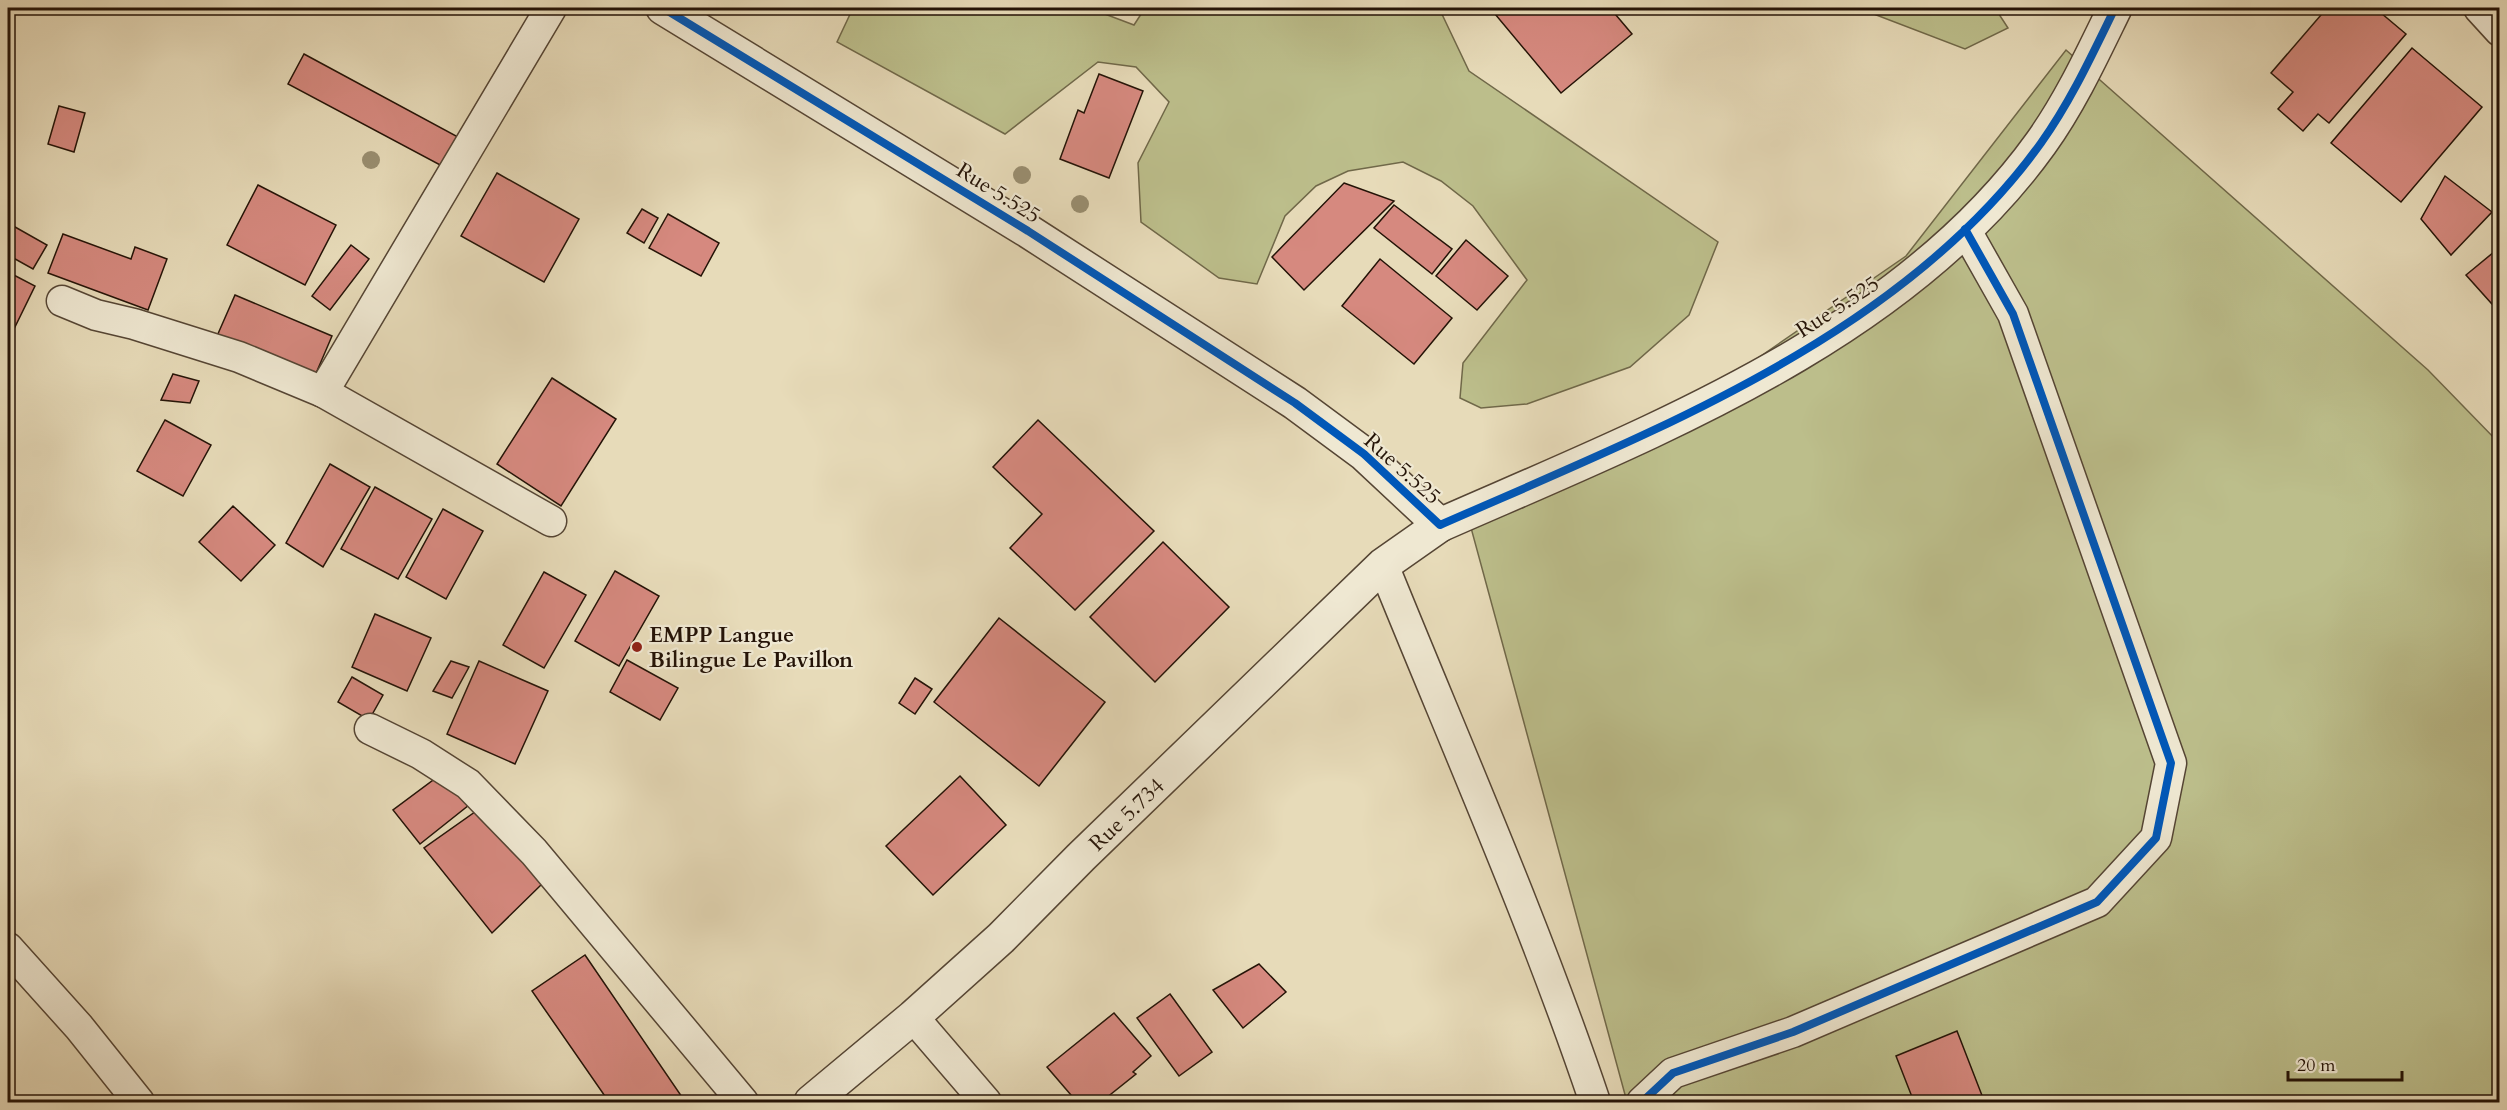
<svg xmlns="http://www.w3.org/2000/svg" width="2507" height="1110" viewBox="0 0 2507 1110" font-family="Cardo,serif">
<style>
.green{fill:#bcbe8b;stroke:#706849;stroke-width:1.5}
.building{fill:#d6897f;stroke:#241307;stroke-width:1.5}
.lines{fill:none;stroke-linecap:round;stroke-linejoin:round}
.minor-casing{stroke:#554534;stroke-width:33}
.tertiary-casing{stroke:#554534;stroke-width:36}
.minor{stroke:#efe8d2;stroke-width:30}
.tertiary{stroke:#efe8d2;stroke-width:33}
.cycleway-casing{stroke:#efe8d2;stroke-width:11}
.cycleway{stroke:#0057b8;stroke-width:8}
.tree{fill:#998e70}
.poi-dot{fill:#8f2418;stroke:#efe8d2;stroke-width:2}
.labels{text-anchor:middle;stroke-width:4.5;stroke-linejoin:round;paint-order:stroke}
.street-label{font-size:22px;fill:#241307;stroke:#efe8d2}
.poi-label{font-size:22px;font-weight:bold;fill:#241307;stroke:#efe8d2;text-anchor:start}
</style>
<rect width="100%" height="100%" fill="#e7dbb9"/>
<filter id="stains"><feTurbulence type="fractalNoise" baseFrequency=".00333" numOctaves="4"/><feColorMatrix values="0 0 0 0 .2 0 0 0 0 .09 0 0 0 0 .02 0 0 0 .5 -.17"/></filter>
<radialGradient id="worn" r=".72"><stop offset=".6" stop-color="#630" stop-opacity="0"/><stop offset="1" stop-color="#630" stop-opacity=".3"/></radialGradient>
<!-- green -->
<g class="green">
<polygon points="853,8 1089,8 1134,25 1145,8 1439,8 1469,71 1718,242 1689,315 1630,367 1527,404 1481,408 1460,398 1463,363 1527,280 1473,206 1441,181 1403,162 1348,171 1316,186 1285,216 1257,284 1219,278 1141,222 1138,163 1169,102 1136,67 1098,62 1005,134 837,42"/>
<polygon points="1858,8 1995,8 2008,28 1965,49"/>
<polygon points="2066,50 2428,370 2499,443 2499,1102 1627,1102 1464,502 1681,411 1906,256"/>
</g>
<!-- building -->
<g class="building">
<polygon points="1490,8 1610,8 1632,34 1561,93"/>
<polygon points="2327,8 2375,8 2406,34 2329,123 2318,114 2303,131 2278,109 2293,92 2271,73"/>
<polygon points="2412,48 2482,107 2401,202 2331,143"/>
<polygon points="304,54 458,137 442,166 288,84"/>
<polygon points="1099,74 1143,91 1109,178 1060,159 1078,110 1084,113"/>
<polygon points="59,106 85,113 74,152 48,144"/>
<polygon points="497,173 579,219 544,282 461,236"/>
<polygon points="2445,176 2492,212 2451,255 2421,219"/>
<polygon points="1344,183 1394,201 1304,290 1272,257"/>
<polygon points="258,185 336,225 305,285 227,245"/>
<polygon points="1394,205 1452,249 1432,274 1374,228"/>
<polygon points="642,209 658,218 644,243 627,233"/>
<polygon points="668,214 719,243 701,276 649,248"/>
<polygon points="8,223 47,245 33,269 8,255"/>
<polygon points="63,234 131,259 135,247 167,259 148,310 48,273"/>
<polygon points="1466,240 1508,276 1477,310 1436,276"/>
<polygon points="351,245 369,259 330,310 312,296"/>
<polygon points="2500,247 2500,313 2466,275"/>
<polygon points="1380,259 1452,318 1414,364 1342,306"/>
<polygon points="8,272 35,286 12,333 8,331"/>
<polygon points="235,295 332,336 314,378 217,336"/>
<polygon points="173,374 199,381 190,403 161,400"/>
<polygon points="552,378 616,419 561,506 497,464"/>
<polygon points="165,420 211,445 183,496 137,471"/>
<polygon points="1038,420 1154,531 1075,610 1010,548 1042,514 993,467"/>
<polygon points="330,464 370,487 323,567 286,543"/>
<polygon points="375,487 432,519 398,579 341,549"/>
<polygon points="233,506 275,545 241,581 199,542"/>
<polygon points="443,509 483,531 446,599 406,577"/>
<polygon points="1163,542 1229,607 1155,682 1090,617"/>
<polygon points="615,571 659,596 619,666 575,641"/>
<polygon points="544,572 586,595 544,668 503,645"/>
<polygon points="375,614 431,638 407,691 352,667"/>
<polygon points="999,618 1105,702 1039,786 934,702"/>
<polygon points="627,660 678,688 660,720 610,692"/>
<polygon points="451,661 469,667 452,698 433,691"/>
<polygon points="479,661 548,691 515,764 447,734"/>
<polygon points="352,677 383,695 369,720 338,702"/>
<polygon points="915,678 932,689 915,714 899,703"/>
<polygon points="440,775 474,801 420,844 393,810"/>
<polygon points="960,776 1006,825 933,895 886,846"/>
<polygon points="482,807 542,884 492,933 424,848"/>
<polygon points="585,955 682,1097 674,1102 609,1102 532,991"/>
<polygon points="1259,964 1286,992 1243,1028 1213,990"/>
<polygon points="1170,994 1212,1052 1179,1076 1137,1018"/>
<polygon points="1114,1013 1151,1056 1133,1072 1136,1074 1101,1102 1077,1102 1047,1067"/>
<polygon points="1957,1031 1983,1098 1972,1102 1914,1102 1896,1056"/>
</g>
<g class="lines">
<defs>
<g id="minor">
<polyline points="2479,8 2500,31"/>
<polyline points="62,301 96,315 134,324 239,357 323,392 551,521"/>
<polyline points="323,392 551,8"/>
<path d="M1383,565C1455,743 1534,921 1595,1102"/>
<polyline points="370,729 421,754 468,784 534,852 743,1102"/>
<polyline points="8,948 79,1027 139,1102"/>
<polyline points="913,1017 986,1102"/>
<polyline points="1642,1102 1673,1073 1793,1032 2097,902 2156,838 2171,763 2013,314 1965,229"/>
</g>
<g id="tertiary">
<path d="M663,8L1028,231L1295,403L1364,454L1440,525C1651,432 1902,337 2041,143C2071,101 2093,53 2115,8"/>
<polyline points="811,1102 913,1017 1001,938 1081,857 1383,565 1440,525"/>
</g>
</defs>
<!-- minor casing -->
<use href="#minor" class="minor-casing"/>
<!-- tertiary casing -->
<use href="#tertiary" class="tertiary-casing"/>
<!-- minor -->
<use href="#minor" class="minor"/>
<!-- tertiary -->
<use href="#tertiary" class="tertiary"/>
<defs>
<g id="cycleway">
<path d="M663,8L1028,231L1295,403L1364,454L1440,525C1651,432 1902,337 2041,143C2071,101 2093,53 2115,8"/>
<polyline points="1642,1102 1673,1073 1793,1032 2097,902 2156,838 2171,763 2013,314 1965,229"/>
</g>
</defs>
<!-- cycleway casing -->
<use href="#cycleway" class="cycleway-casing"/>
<!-- cycleway -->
<use href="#cycleway" class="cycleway"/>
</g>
<!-- trees -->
<g class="tree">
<circle cx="371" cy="160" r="9"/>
<circle cx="1022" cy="175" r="9"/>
<circle cx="1080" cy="204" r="9"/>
</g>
<!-- markers -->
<circle class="poi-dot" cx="637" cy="647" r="6"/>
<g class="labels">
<!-- street labels -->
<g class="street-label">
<text transform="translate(999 192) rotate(32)" y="8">Rue 5.525</text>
<text transform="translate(1837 306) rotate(-33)" y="8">Rue 5.525</text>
<text transform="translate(1403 468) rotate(42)" y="8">Rue 5.525</text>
<text transform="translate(1126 814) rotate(-44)" y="8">Rue 5.734</text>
</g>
<!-- poi labels -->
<g class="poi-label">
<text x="649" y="642">EMPP Langue<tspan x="649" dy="25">Bilingue Le Pavillon</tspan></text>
</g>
</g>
<!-- margin -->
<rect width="2507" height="1110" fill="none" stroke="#e7dbb9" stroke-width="30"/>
<rect x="9" y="9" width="2489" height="1092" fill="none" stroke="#241307" stroke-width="3"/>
<rect x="15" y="15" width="2477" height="1080" fill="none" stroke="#241307" stroke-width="1.5"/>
<!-- scale -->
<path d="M2288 1071v9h114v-9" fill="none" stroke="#241307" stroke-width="3"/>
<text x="2297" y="1071" font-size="18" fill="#241307" stroke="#efe8d2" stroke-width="4.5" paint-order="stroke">20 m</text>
<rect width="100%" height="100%" filter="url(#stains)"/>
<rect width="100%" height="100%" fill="url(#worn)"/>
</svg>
